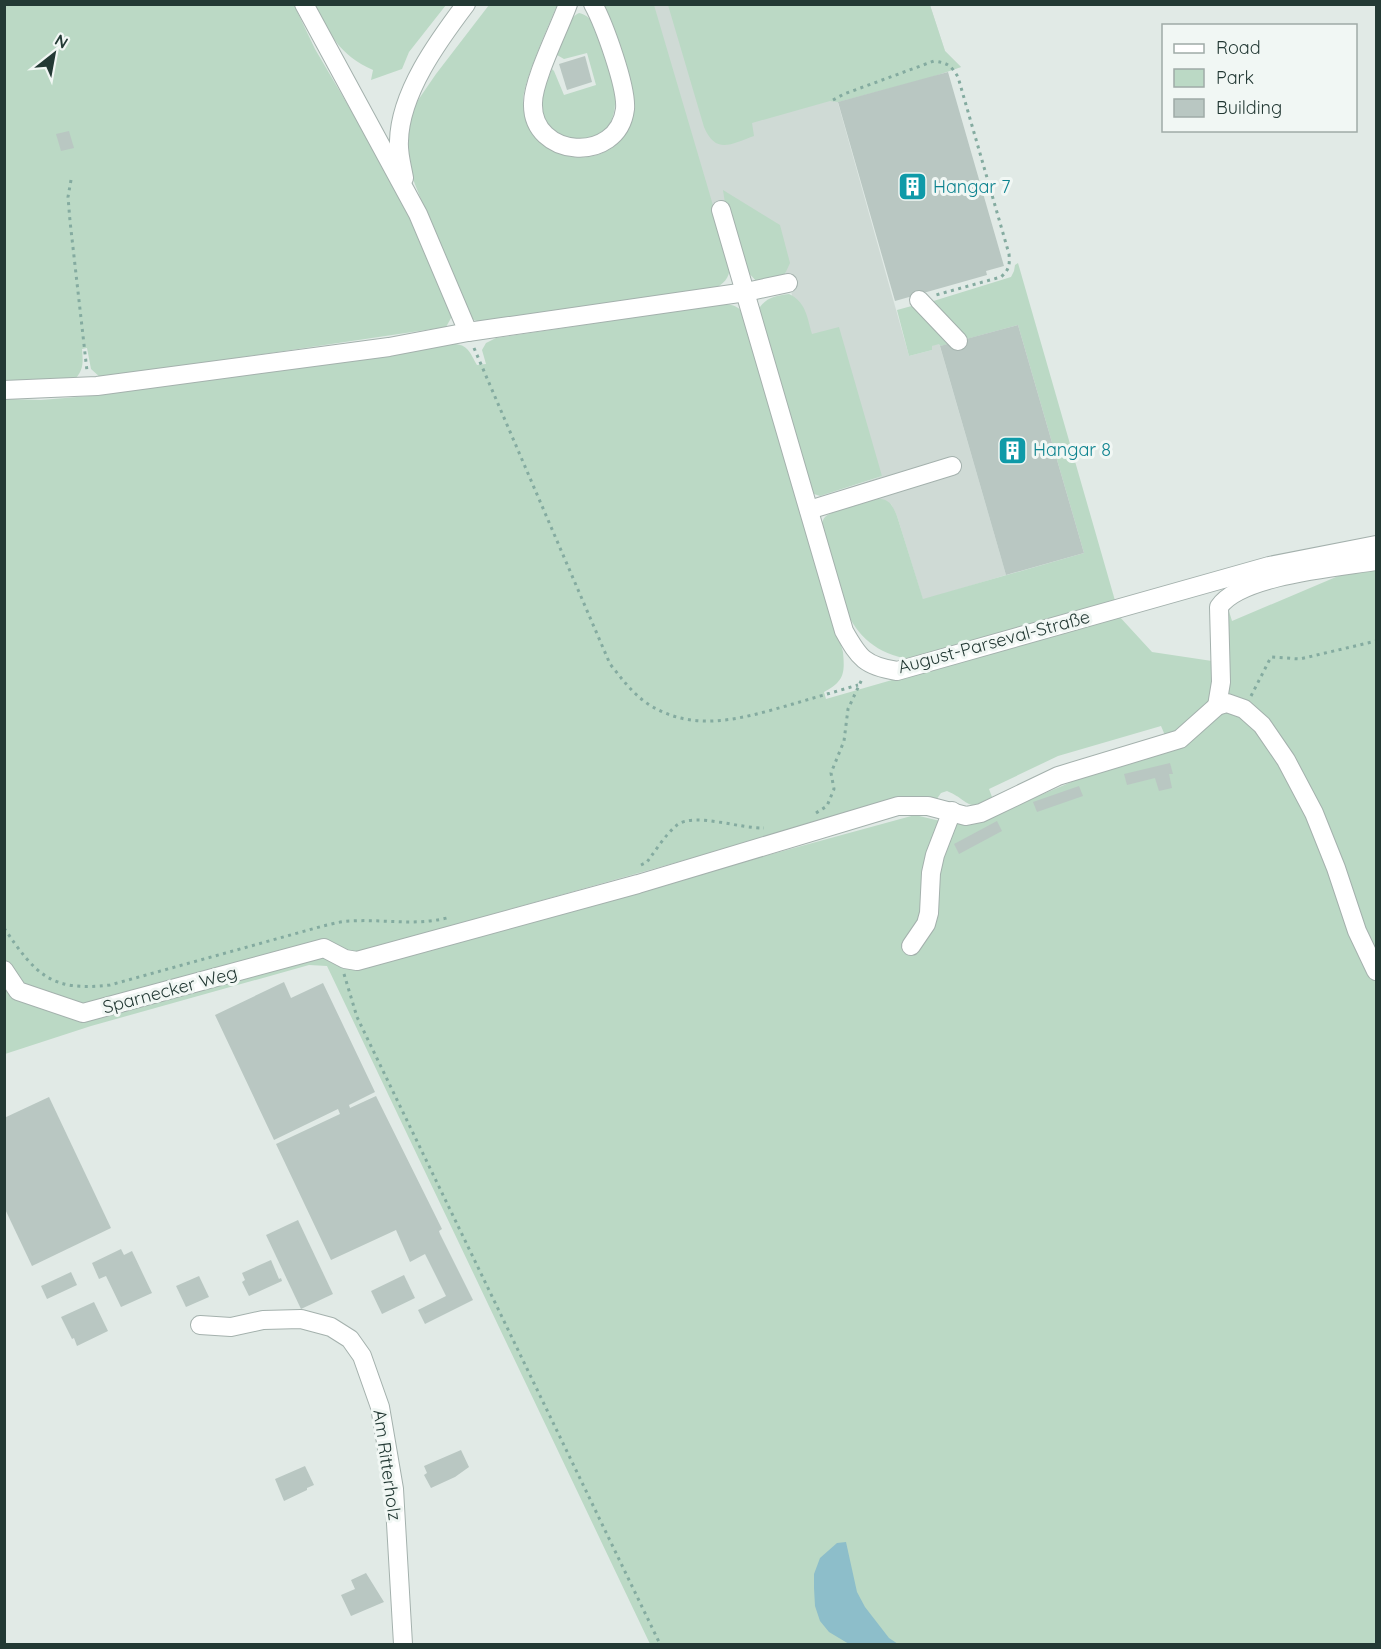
<svg xmlns="http://www.w3.org/2000/svg" width="1381" height="1649" viewBox="0 0 1381 1649" font-family="Quicksand,sans-serif">
<style>
.built{fill:#cfdad5}
.green{fill:#bbd9c5;fill-rule:evenodd}
.water{fill:#8dbeca}
.building{fill:#b9c7c2}
.lines{fill:none;stroke-linecap:round;stroke-linejoin:round}
.minor-casing{stroke:#a4b1ad;stroke-width:20}
.path{stroke:#84aba0;stroke-width:3;stroke-dasharray:3 4.5;stroke-linecap:butt}
.minor{stroke:#fff;stroke-width:18}
.labels{text-anchor:middle;stroke-width:6;stroke-linejoin:round;paint-order:stroke}
.culture-label{font-size:18px;fill:#0d838f;stroke:#f1f7f4;text-anchor:start}
.street-label{font-size:18px;fill:#233934;stroke:#f1f7f4}
</style>
<rect width="100%" height="100%" fill="#e1eae6"/>
<!-- built -->
<polygon class="built" points="611,5 930,5 945,51 961,67 929,78 838,103 909,356 932,350 931,346 939,343 1006,575 923,600 897,516 891,504 870,501 852,506 847,488 882,476 805,341 778,246 659,170"/>
<!-- green -->
<g class="green">
<path d="M5,5H294L315,49L410,211L455,311L446,327L101,378L91,369L87,348L82,349C83,360 84,369 76,378L5,383Z"/>
<path d="M314,5H446L409,52L402,69L371,80L373,70C338,54 332,36 314,5Z"/>
<path d="M489,5H557C549,25 521,86 523,104C530,171 624,177 634,110C636,93 626,72 622,56C616,39 612,20 603,5H654L730,263C730,276 727,281 716,288L484,323L474,320L467,313L408,167L406,135L414,106L436,74Z"/>
<path d="M668,5H930L945,51L961,67L929,78L838,102L830,101L752,123L754,136C731,144 716,155 704,127Z"/>
<path d="M579,13C595,16 598,36 602,49C607,68 619,92 614,112C606,153 541,145 542,105C542,92 547,81 552,69L554,71L564,95L596,85L587,53L564,59L557,55C562,42 566,19 579,13Z"/>
<polygon points="723,190 780,225 790,263 784,276 758,283 745,269 726,210"/>
<path d="M1018,263L1116,604L911,659C841,650 837,582 821,526C822,523 823,519 825,517C831,511 873,498 881,499C891,500 894,509 897,516L923,599L1084,553L1018,325L963,340L927,303L1011,277L1014,271L1015,265Z"/>
<path d="M789,294C806,302 807,317 812,334L839,327L882,476L820,496L814,494L809,488L758,310C766,297 775,296 789,294Z"/>
<path d="M723,304C740,305 742,310 748,325L843,652C845,674 844,681 824,692L826,699L1118,615L1152,652L1212,661L1225,598L1232,621L1376,560V1644H650L327,966L309,965L91,1026L5,1054V399L41,400L101,395L453,344C468,344 470,353 477,365L486,364L482,350L486,343L496,338ZM1161,726L1170,747L1076,780L972,824H953L915,815L376,962L372,948L784,832L936,800L941,793L947,791C969,800 968,814 992,797L989,789L1058,756Z"/>
<polygon points="919,304 954,343 940,346 939,344 932,346 932,350 909,356 897,310"/>
</g>
<!-- water -->
<polygon class="water" points="846,1542 857,1592 865,1607 889,1638 898,1644 849,1644 829,1632 820,1621 815,1606 814,1588 814,1574 820,1558 837,1543"/>
<!-- building -->
<g class="building">
<polygon points="585,56 592,82 567,90 559,64"/>
<polygon points="948,72 1004,266 986,271 987,275 895,301 838,102"/>
<polygon points="69,131 74,148 61,151 56,134"/>
<polygon points="1018,325 1084,553 1006,575 940,346"/>
<polygon points="1170,763 1173,774 1169,774 1172,788 1159,791 1155,778 1127,785 1124,774"/>
<polygon points="1079,786 1083,796 1037,812 1033,802"/>
<polygon points="997,821 1002,831 959,854 954,844"/>
<polygon points="284,982 291,998 323,983 375,1092 349,1105 350,1108 376,1096 442,1229 439,1231 440,1234 473,1300 425,1324 418,1310 446,1296 425,1254 410,1262 396,1230 331,1260 276,1144 340,1114 338,1109 274,1140 215,1015"/>
<polygon points="49,1097 111,1228 32,1266 4,1207 4,1118"/>
<polygon points="298,1220 333,1294 301,1309 266,1235"/>
<polygon points="121,1249 124,1255 132,1251 152,1293 121,1307 106,1276 99,1279 92,1263"/>
<polygon points="271,1260 279,1279 281,1278 282,1281 249,1296 242,1282 245,1280 242,1273"/>
<polygon points="71,1272 77,1285 47,1299 41,1286"/>
<polygon points="404,1275 415,1298 382,1314 371,1291"/>
<polygon points="199,1276 209,1297 186,1307 176,1286"/>
<polygon points="94,1302 108,1331 77,1346 74,1338 72,1339 61,1317"/>
<polygon points="461,1450 469,1467 455,1477 431,1488 424,1475 427,1473 424,1466"/>
<polygon points="305,1466 314,1485 307,1488 307,1490 284,1501 275,1479"/>
<polygon points="366,1573 384,1602 351,1616 341,1595 355,1589 351,1580"/>
</g>
<g class="lines">
<defs>
<g id="minor">
<polyline points="304,4 418,214 468,332"/>
<path d="M568,4C559,29 533,80 533,103C531,158 618,165 625,109C627,87 604,24 593,4"/>
<path d="M404,178C402,166 398,153 399,141C400,93 438,41 466,4"/>
<path d="M721,210L844,631C859,658 865,666 897,671L1269,566L1376,545"/>
<polyline points="919,300 958,341"/>
<polyline points="4,390 97,386 389,347 468,332 746,292 788,283"/>
<polyline points="809,510 952,466"/>
<path d="M1217,706L1221,682L1219,607C1240,575 1339,567 1376,561"/>
<polyline points="911,946 926,924 929,913 931,873 935,855 952,811"/>
<polyline points="4,970 18,991 83,1013 324,948 345,959 357,961 638,884 898,806 928,806 966,816 981,813 1058,776 1180,739 1217,706 1227,703 1244,709 1262,725 1286,760 1314,813 1336,868 1357,931 1376,971"/>
<polyline points="200,1325 231,1327 263,1320 301,1319 331,1327 350,1339 362,1356 380,1407 394,1489 403,1644"/>
</g>
</defs>
<!-- minor casing -->
<use href="#minor" class="minor-casing"/>
<!-- path -->
<g class="path">
<path d="M833,100L844,94L934,61C947,63 951,65 958,77L1009,254C1010,265 1009,270 1001,277L936,295"/>
<polyline points="71,180 68,197 70,221 87,371"/>
<path d="M474,348L610,664C622,679 632,693 648,704C693,733 740,719 786,706C810,699 834,692 858,685"/>
<polyline points="1251,696 1271,657 1300,659 1376,641"/>
<polyline points="816,813 827,806 834,789 831,773 844,741 848,709 863,677"/>
<path d="M641,865L647,862C656,850 665,835 677,825C694,812 741,829 764,828"/>
<path d="M4,928C36,975 51,992 110,985L323,926C332,924 342,921 351,921C384,919 414,926 447,918"/>
<polyline points="344,974 357,1017 660,1644"/>
</g>
<!-- minor -->
<use href="#minor" class="minor"/>
</g>
<!-- icons -->
<defs>
<symbol id="building-square" viewBox="-11 -11 22 22"><rect x="-9" y="-9" width="18" height="18" rx="4" fill="#0f9aa8" stroke="#f1f7f4"/><path d="M-4-6H4V6H1V3H-1V6H-4ZM-2.5-4.3h1.7v1.8h-1.7ZM.8-4.3h1.7v1.8H.8ZM-2.5-1h1.7V.8h-1.7ZM.8-1h1.7V.8H.8Z" fill="#fff"/></symbol>
</defs>
<g fill-rule="evenodd">
<use href="#building-square" x="896" y="170" width="33" height="33"/>
<use href="#building-square" x="996" y="434" width="33" height="33"/>
</g>
<g class="labels">
<!-- culture labels -->
<g class="culture-label">
<text x="933" y="193">Hangar 7</text>
<text x="1033" y="456">Hangar 8</text>
</g>
<!-- street labels -->
<g class="street-label">
<text transform="translate(994 642) rotate(-15)" y="6">August-Parseval-Straße</text>
<text transform="translate(170 990) rotate(-15)" y="6">Sparnecker Weg</text>
<text transform="translate(387 1465) rotate(82)" y="6">Am Ritterholz</text>
</g>
</g>
<!-- border -->
<rect width="1381" height="1649" fill="none" stroke="#233934" stroke-width="12"/>
<!-- legend -->
<rect x="1162" y="24" width="195" height="108" fill="#f1f7f4" stroke="#9faba7" stroke-width="1.5"/>
<rect x="1174" y="44" width="30" height="9" fill="#ffffff" stroke="#9faba7" stroke-width="1.5"/>
<text x="1216" y="54" font-size="18" fill="#233934">Road</text>
<rect x="1174" y="69" width="30" height="18" fill="#bbd9c5" stroke="#9faba7" stroke-width="1.5"/>
<text x="1216" y="84" font-size="18" fill="#233934">Park</text>
<rect x="1174" y="99" width="30" height="18" fill="#b9c7c2" stroke="#9faba7" stroke-width="1.5"/>
<text x="1216" y="114" font-size="18" fill="#233934">Building</text>
<!-- north arrow -->
<g transform="translate(54 54) rotate(31)" stroke="#f1f7f4" stroke-width="4.5" paint-order="stroke">
<path d="M0-4.5L10 22L0 15L-10 22Z" fill="#233934"/>
<text y="-9" font-size="16" font-weight="bold" text-anchor="middle" fill="#233934">N</text>
</g>
</svg>
